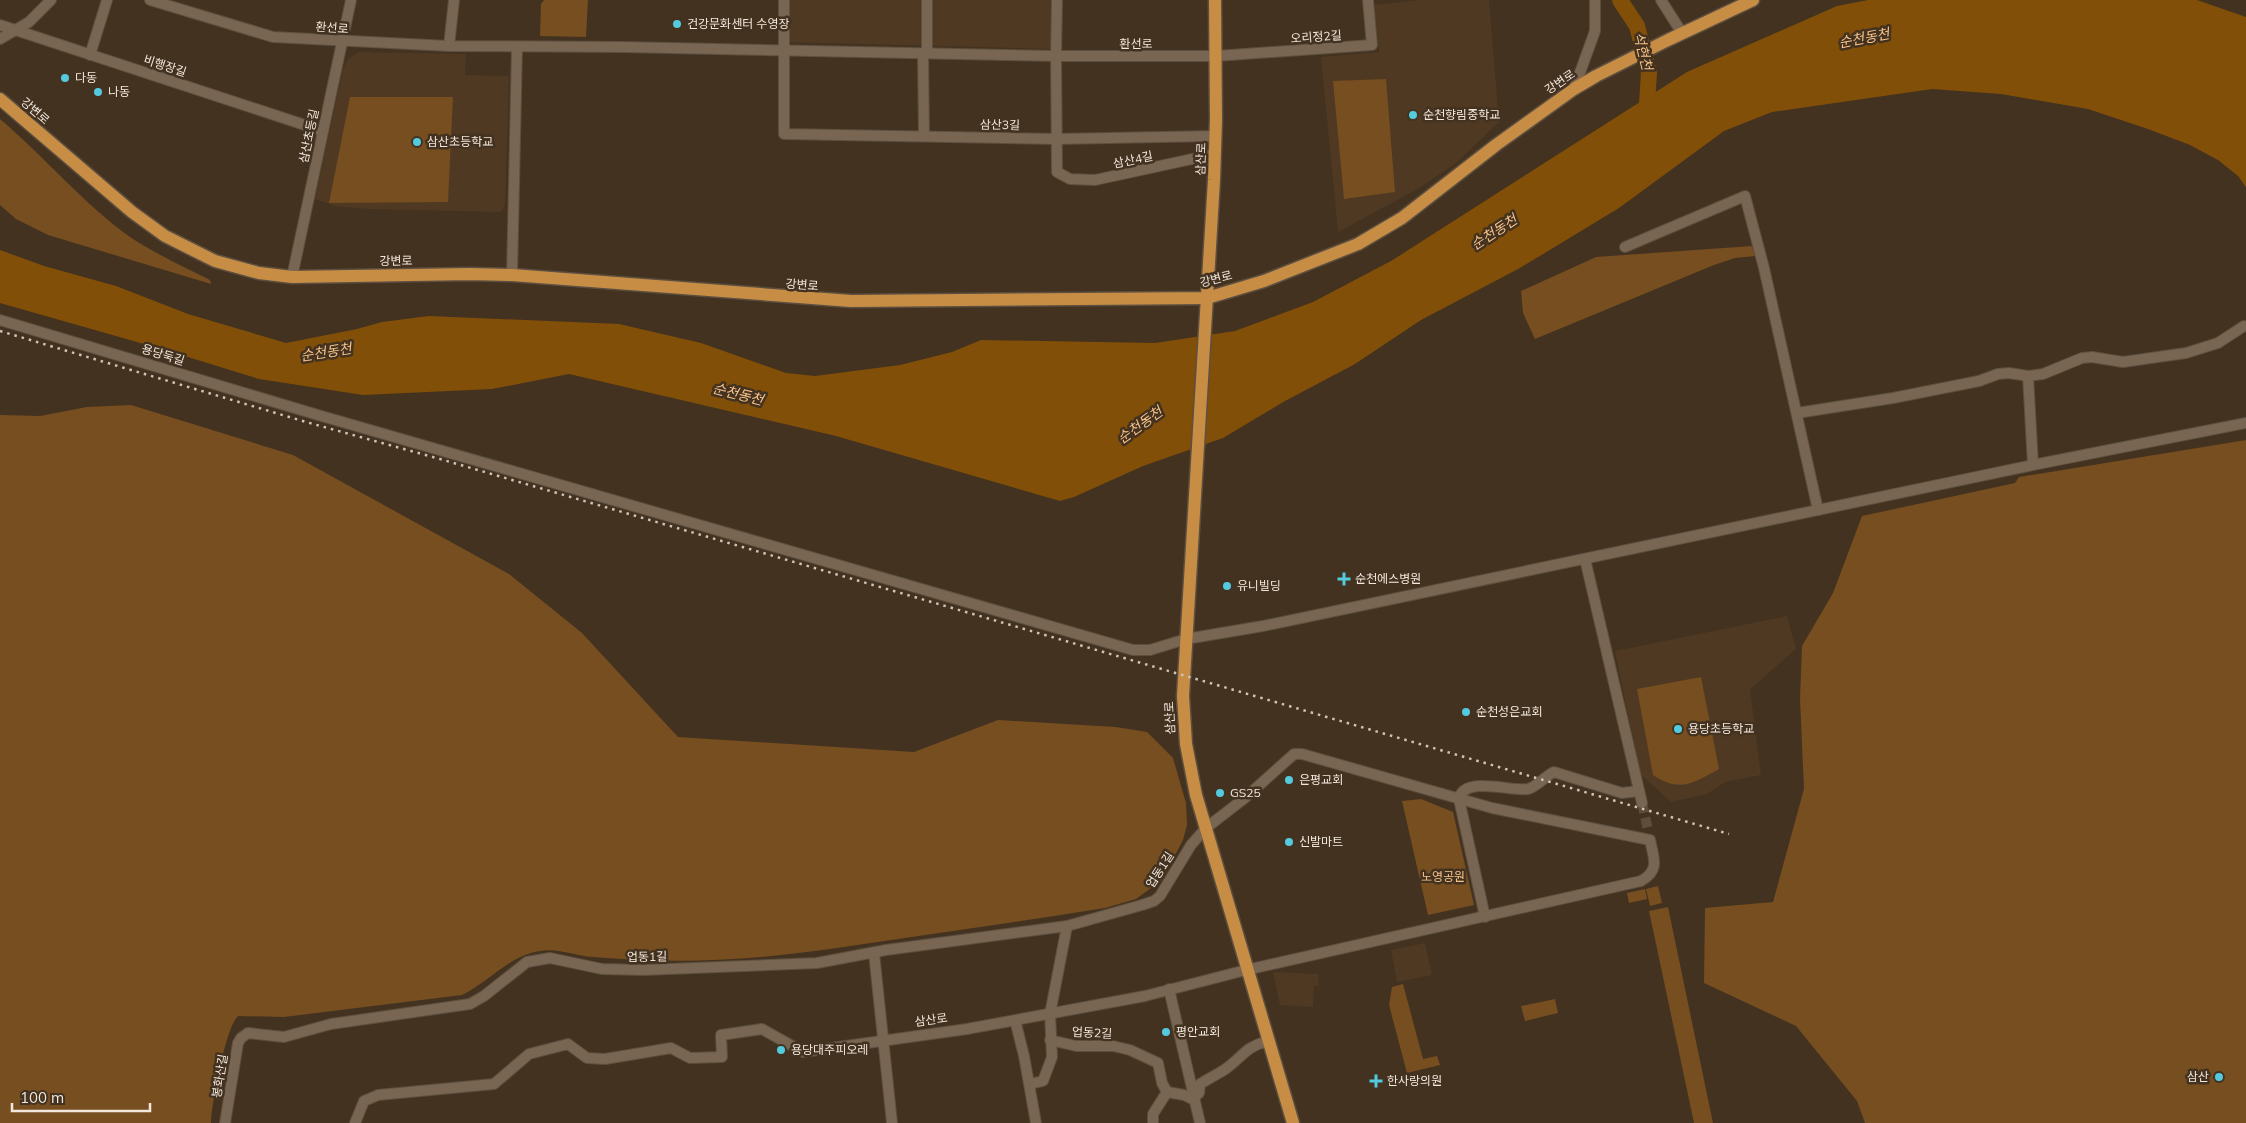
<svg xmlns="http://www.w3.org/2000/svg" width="2246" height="1123" viewBox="0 0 2246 1123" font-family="Mulish,'Noto Sans KR',sans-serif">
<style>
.built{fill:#4f3922}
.green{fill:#764e20}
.water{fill:#814f08}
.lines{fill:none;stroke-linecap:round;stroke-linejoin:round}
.river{stroke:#814f08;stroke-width:16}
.minor-tunnel{stroke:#5d4d3c;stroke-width:10;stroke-dasharray:10 5;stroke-linecap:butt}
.minor-casing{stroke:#5d4f3f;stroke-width:12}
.major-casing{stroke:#5d4f3f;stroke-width:15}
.minor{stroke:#786552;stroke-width:10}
.major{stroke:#c78d45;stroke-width:12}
.rail{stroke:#d0c4b8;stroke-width:2.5;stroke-dasharray:2.5 5;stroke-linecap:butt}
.poi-dot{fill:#54cade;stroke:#433220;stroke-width:2}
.labels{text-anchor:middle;stroke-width:5;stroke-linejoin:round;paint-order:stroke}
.poi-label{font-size:12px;fill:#f2e7dc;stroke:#433220;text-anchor:start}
.street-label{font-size:12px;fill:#f2e7dc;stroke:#433220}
.park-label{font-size:12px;fill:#f8c38b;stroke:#433220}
.water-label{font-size:14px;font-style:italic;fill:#f9c48c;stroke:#433220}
</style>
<rect width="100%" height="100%" fill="#433220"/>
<!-- built -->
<g class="built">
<polygon points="784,0 1055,0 1055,49 783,42"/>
<polygon points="1420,0 1489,0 1499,122 1455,164 1416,190 1338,232 1321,57 1379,52 1374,5"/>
<polygon points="359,52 466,54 465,75 509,76 505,205 501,212 368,209 335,206 315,199 343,69 348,59"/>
<polygon points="1787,616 1796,649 1750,689 1761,775 1725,782 1707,794 1671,802 1640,774 1615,651"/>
<polygon points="1425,943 1432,975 1397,982 1391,950"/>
<polygon points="1273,972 1318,974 1319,986 1314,986 1313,1007 1280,1005"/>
</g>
<!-- green -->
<g class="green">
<polygon points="544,0 588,0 586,37 540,36 541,4"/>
<polygon points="1386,79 1395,192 1344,199 1333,81"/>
<polygon points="350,97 453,97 448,202 329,203"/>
<path d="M0,119C45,157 84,205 133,239C158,255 184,267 210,280L211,284L48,235L16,219L0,205Z"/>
<polygon points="1752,246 1756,256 1735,258 1714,265 1535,339 1523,313 1521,291 1596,257"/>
<path d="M131,405L293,455L509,574L582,633L678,737L914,752L998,720L1116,727L1147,732L1173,758L1186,803L1187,825L1183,840L1162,880L1136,899L1105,908C1036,919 967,929 898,939C843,947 788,956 733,959C686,962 639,961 593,957C575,956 559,948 540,951C510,955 489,982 462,995L284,1017L238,1016C225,1029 212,1103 211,1123H0V415L40,416L87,407Z"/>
<polygon points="2246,440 2246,1123 1865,1123 1857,1101 1796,1026 1704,983 1705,908 1773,902 1804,789 1800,699 1802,646 1833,593 1862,516 2015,483 2019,477"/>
<path d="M1701,677L1719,769C1694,783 1680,793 1653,775L1637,689Z"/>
<polygon points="1421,799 1453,812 1474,905 1428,915 1402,801"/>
<polygon points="1658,886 1662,903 1650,906 1646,889"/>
<polygon points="1645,889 1647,899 1629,903 1627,893"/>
<polygon points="1668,907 1713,1123 1694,1123 1649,911"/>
<polygon points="1403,984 1423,1059 1437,1056 1440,1065 1407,1073 1389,1005 1392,987"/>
<polygon points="1555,999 1558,1013 1525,1021 1521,1006"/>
</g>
<!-- water -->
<polygon class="water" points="1868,0 2197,0 2246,17 2246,187 2238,176 2218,160 2190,145 2148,129 2088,109 2001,94 1932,89 1772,112 1724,131 1619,208 1520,268 1421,320 1355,364 1285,401 1223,438 1143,466 1074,497 1060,501 836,436 569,374 492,389 363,395 259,379 165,350 0,303 0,250 44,266 116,286 188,314 286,343 357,329 382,322 429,316 619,324 701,343 786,373 815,376 900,365 952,352 981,340 1155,343 1235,331 1313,302 1391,261 1687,72 1837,6"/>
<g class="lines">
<!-- river -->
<polyline class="river" points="1620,0 1637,26 1649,73 1646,118"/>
<!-- minor-tunnel -->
<polyline class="minor-tunnel" points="1642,803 1648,830"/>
<defs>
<g id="minor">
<polyline points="150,0 273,37 449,46 623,47 1056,56 1216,56 1372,45 1368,0"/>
<polyline points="784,0 784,134 1056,139 1215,136"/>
<polyline points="1057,0 1056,56 1057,172 1070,179 1095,180 1215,154"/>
<polyline points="1661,0 1682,33"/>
<polyline points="0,25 323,131"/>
<polyline points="0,39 29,22 51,0"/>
<polyline points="449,46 454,0"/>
<polyline points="923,53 924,136"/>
<polyline points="927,53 927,0"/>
<polyline points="90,55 107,0"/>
<polyline points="1574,89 1595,31 1595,0"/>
<polyline points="1625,247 1745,196 1764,268 1818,510"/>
<polyline points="512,275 517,47"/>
<polyline points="292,277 351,0"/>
<polyline points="0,320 318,415 1133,650 1150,650 1186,639 1263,626 2033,465 2246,423"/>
<polyline points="2028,376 2033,465"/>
<polyline points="1797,413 1893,398 1979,381 1998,374 2009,373 2028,376 2043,374 2082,358 2092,357 2123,362 2186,353 2218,343 2244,326"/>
<polyline points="1585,559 1642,803"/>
<path d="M1485,917L1459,799C1464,775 1512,792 1528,789C1538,786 1545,776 1554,772L1622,793L1639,791"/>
<polyline points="874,953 892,1123"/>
<polyline points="1169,989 1200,1123"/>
<polyline points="1015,1020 1024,1056 1036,1123"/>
<polyline points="1050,1040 1076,1046 1113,1046 1130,1050 1158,1063 1162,1083 1167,1092"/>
<polyline points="1030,1084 1043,1081 1052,1057 1050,1014 1067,926"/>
<path d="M225,1123L238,1043L241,1038L248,1033L284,1037L331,1024L470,1004L484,996L527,962L550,958L602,969L643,970L817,963L886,950L1067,926L1142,905L1154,901L1160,896L1191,845L1206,828L1246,797L1294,754H1302L1492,808L1650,840C1654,859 1660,870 1641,881L1246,970L1145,996L967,1029L803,1052L762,1029L721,1035L722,1057L690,1058L671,1048L605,1059L587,1058L568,1044L529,1054L494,1084L378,1095L364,1101L355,1123"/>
<path d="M1153,1123V1114L1167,1092L1184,1095L1192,1099L1199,1093L1200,1084C1208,1079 1216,1075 1224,1070C1242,1058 1245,1046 1269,1041"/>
</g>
<g id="major">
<polyline points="1215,0 1216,120 1214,180 1183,696 1186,744 1196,795 1293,1123"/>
<polyline points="0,99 132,212 165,236 215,261 259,273 292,277 470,274 512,275 851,301 1207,298 1264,281 1358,244 1402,218 1496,145 1574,89 1596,76 1668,40 1753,0"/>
</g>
</defs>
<!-- minor casing -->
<use href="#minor" class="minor-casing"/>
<!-- major casing -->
<use href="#major" class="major-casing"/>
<!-- minor -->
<use href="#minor" class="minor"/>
<!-- major -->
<use href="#major" class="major"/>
<!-- rail -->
<polyline class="rail" points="0,331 306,422 440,459 1729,834"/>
</g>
<!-- markers -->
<g class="poi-dot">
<circle cx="677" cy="24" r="5"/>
<circle cx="65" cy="78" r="5"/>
<circle cx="98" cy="92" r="5"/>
<circle cx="1413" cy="115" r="5"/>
<circle cx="417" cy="142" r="5"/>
<path d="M1341.5 571.5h5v5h5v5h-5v5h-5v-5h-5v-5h5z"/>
<circle cx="1227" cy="586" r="5"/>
<circle cx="1466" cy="712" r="5"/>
<circle cx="1678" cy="729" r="5"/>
<circle cx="1289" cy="780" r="5"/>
<circle cx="1220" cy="793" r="5"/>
<circle cx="1289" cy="842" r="5"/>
<circle cx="1166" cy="1032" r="5"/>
<circle cx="781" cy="1050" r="5"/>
<circle cx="2219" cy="1077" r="5"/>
<path d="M1373.5 1073.5h5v5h5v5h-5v5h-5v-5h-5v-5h5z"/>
</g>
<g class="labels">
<!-- poi labels -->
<g class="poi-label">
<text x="687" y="28">건강문화센터 수영장</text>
<text x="75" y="82">다동</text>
<text x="108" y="96">나동</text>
<text x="1423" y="119">순천향림중학교</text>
<text x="427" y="146">삼산초등학교</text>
<text x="1355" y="583">순천에스병원</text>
<text x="1237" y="590">유니빌딩</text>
<text x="1476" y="716">순천성은교회</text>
<text x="1688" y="733">용당초등학교</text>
<text x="1299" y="784">은평교회</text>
<text x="1230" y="797">GS25</text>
<text x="1299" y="846">신발마트</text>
<text x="1176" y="1036">평안교회</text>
<text x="791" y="1054">용당대주피오레</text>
<text x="2209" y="1081" text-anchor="end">삼산</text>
<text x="1387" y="1085">한사랑의원</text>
</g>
<!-- street labels -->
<g class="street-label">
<text transform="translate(332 28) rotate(4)" y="4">환선로</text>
<text transform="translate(1316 37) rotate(-4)" y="4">오리정2길</text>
<text x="1136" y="48">환선로</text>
<text transform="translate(165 66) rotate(18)" y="4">비행장길</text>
<text transform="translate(1560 82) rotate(-34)" y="4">강변로</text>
<text transform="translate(35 111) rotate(41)" y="4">강변로</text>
<text transform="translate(1000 125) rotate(1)" y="4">삼산3길</text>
<text transform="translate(309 136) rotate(-78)" y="4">삼산초등길</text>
<text transform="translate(1201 159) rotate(-88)" y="4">삼산로</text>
<text transform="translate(1133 160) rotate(-12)" y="4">삼산4길</text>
<text transform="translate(396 261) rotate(-1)" y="4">강변로</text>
<text transform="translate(1216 279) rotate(-14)" y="4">강변로</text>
<text transform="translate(802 285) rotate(4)" y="4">강변로</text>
<text transform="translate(163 355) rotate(17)" y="4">용당둑길</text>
<text transform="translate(1170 718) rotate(-93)" y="4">삼산로</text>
<text transform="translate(1160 870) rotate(-57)" y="4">업동1길</text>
<text transform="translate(647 957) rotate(-1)" y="4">업동1길</text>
<text transform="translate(931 1020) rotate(-8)" y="4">삼산로</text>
<text transform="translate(1092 1033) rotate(3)" y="4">업동2길</text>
<text transform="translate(220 1076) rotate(-81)" y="4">봉화산길</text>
</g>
<!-- park labels -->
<g class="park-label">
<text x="1443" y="881">노영공원</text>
</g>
<!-- water labels -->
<g class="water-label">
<text transform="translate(1864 38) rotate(-11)" y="5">순천동천</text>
<text transform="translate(1643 51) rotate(76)" y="5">석현천</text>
<text transform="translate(1494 232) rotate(-33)" y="5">순천동천</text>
<text transform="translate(326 352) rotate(-9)" y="5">순천동천</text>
<text transform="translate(738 394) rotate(14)" y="5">순천동천</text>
<text transform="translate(1140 425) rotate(-36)" y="5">순천동천</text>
</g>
</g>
<!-- scale -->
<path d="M12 1103v8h138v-8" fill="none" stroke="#f2e7dc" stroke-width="2.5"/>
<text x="20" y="1103" font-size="15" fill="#f2e7dc" stroke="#433220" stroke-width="4" paint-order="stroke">100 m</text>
</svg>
